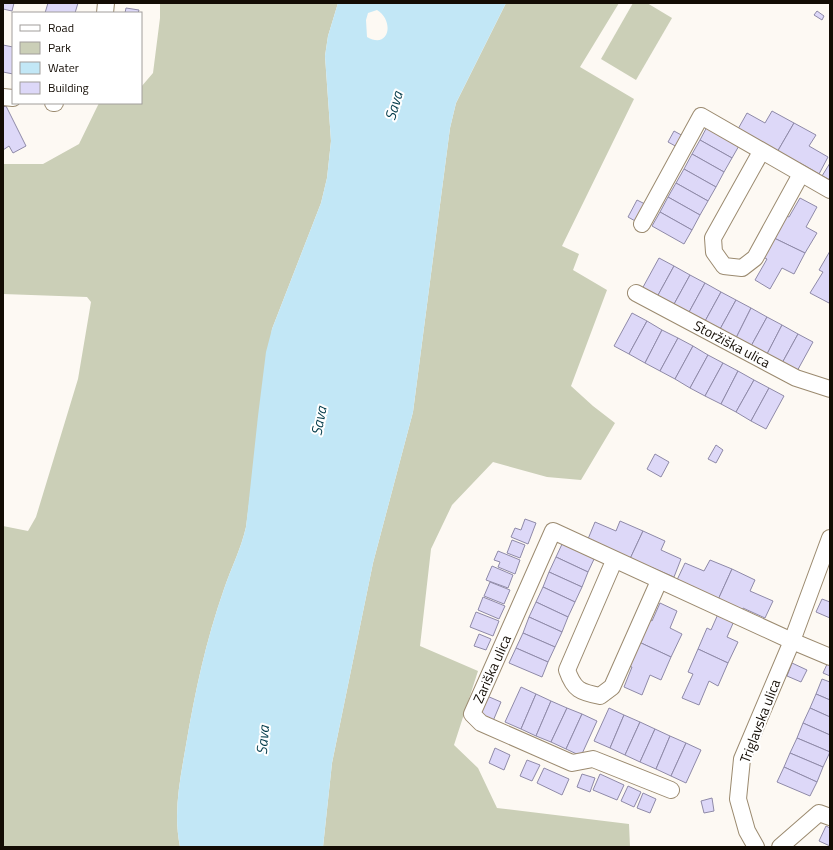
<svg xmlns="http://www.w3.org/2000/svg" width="833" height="850" viewBox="0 0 833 850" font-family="'Titillium Web',sans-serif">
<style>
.green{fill:#cbcfb7}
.water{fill:#c2e7f6;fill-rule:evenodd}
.building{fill:#ddd8f8;stroke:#8f8aa8}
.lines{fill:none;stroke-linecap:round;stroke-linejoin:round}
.minor-casing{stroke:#9b8a6f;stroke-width:18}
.minor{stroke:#fff;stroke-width:16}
.labels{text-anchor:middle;stroke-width:4;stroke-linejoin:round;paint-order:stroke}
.street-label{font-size:14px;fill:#130c04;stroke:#fff}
.water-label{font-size:15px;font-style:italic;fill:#033b4a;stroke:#fff}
</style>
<rect width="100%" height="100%" fill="#fdf9f3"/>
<!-- green -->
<g class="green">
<path d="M160,3H338L328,36L325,56L331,141L327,178L321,203L272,329L246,527C241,549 231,568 224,589C206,640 195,692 186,745C180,780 173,812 180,847H3V526L28,531L36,517L78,379L91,302L87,297L3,294V164H43L79,144L99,103H141V87L153,73L160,18Z"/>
<polygon points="506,3 619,3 580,67 634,99 562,246 579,254 573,270 607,290 571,386 593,406 615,423 581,480 547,477 493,462 452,505 431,549 420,646 478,671 454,745 478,768 497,808 629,824 630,847 323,847 332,763 373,563 413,412 450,128 456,103"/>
<polygon points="633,3 647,3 672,18 636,80 601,59"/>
</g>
<!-- water -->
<path class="water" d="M338,3H506L456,103L450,128L413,412L373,563L332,763L323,847H180C173,812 180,780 186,745C195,692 206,640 224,589C231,568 241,549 246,527L258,416L266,352L272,329L321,203L327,178L331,141L325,56L328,36ZM377,10C395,21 389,50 367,37L366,20L368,13Z"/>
<!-- building -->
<g class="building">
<polygon points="3,3 14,3 12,11 3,9"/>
<polygon points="48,3 78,3 75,13 45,13"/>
<polygon points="126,8 139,10 138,13 125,13"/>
<polygon points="817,11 824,16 822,20 814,15"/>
<polygon points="3,45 13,47 13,74 3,72"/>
<polygon points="6,106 26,146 13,153 9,146 3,150 3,107"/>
<polygon points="772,111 794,123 776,154 738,129 747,113 765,123"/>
<polygon points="794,123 816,135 809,146 828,157 819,174 800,163 798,167 776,154"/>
<polygon points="708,125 740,144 732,158 700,140"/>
<polygon points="674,131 685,137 679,148 668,142"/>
<polygon points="700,140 732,158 724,172 692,154"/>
<polygon points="692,154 724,172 716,187 684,169"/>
<polygon points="830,163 830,180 822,176"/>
<polygon points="684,169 716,187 708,201 676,183"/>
<polygon points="676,183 708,201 700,215 668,197"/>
<polygon points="668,197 700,215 692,230 660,212"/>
<polygon points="800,198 817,207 806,227 817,233 805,253 774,238 786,216 789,217"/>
<polygon points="637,200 647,205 637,222 628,217"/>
<polygon points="660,212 692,230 684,244 652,226"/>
<polygon points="774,238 805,253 794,274 782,268 770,289 755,280 767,259 763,257"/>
<polygon points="830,251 830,301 829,303 810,293 823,272 819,270"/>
<polygon points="659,258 674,266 657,297 642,289"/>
<polygon points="674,266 690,275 673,306 657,297"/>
<polygon points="690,275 705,283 688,314 673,306"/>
<polygon points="705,283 721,292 704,323 688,314"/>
<polygon points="721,292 736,300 719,331 704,323"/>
<polygon points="736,300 751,308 735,340 719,331"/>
<polygon points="751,308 767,317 750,348 735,340"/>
<polygon points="632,313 647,321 629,354 614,346"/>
<polygon points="767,317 782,325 766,356 750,348"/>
<polygon points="647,321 662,330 645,363 629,354"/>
<polygon points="782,325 798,334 781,365 766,356"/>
<polygon points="662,330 678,338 660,371 645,363"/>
<polygon points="798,334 813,342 796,373 781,365"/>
<polygon points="678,338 693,346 675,379 660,371"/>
<polygon points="693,346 708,355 690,388 675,379"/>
<polygon points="708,355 723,363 705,396 690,388"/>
<polygon points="723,363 738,371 721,404 705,396"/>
<polygon points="738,371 754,380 736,412 721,404"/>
<polygon points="754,380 769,388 751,421 736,412"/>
<polygon points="769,388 784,396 766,429 751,421"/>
<polygon points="716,445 723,450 716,463 708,459"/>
<polygon points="655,454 669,462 661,477 647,469"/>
<polygon points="525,519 536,523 528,544 511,537 515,528 521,530"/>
<polygon points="620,521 643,531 629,561 588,539 595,522 616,531"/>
<polygon points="643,531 665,541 661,550 681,559 674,577 653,568 652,571 629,561"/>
<polygon points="512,540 525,545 520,558 507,553"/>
<polygon points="563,542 595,557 588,572 556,557"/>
<polygon points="498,551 520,560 515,574 498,567 500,562 494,560"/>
<polygon points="556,557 588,572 582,587 549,572"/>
<polygon points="710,560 732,569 717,602 677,580 685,563 704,571"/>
<polygon points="492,566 513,575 508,588 486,580"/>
<polygon points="732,569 755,580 750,591 773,601 765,618 743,608 741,613 717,602"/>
<polygon points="549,572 582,587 575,602 543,587"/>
<polygon points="490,582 510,590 504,604 484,596"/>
<polygon points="543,587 575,602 568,617 536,602"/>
<polygon points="483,597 505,606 499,619 478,610"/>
<polygon points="822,599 830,602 830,618 816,612"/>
<polygon points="536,602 568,617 562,632 529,617"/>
<polygon points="660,603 677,611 670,628 682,634 671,657 639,642 649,619 652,621"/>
<polygon points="476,612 499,621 493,636 470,627"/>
<polygon points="718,614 734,621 727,637 738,642 728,663 698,649 707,628 711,630"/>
<polygon points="529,617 562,632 555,647 523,633"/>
<polygon points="523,633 555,647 548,662 516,648"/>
<polygon points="479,634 491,639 486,650 474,646"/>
<polygon points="639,642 671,657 661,680 650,675 642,695 624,687 632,667 628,666"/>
<polygon points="516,648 548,662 542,677 509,663"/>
<polygon points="698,649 728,663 718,686 709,681 699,705 682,698 693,674 688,672"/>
<polygon points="828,662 830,663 830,676 823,673"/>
<polygon points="792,663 807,670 801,682 787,676"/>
<polygon points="822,679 830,682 830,700 816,694"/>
<polygon points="521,687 536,694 521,729 505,722"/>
<polygon points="536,694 551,701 536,736 521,729"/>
<polygon points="816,694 830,700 830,717 810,708"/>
<polygon points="487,696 501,702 493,721 479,715"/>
<polygon points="551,701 567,708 551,742 536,736"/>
<polygon points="567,708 582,714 566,749 551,742"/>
<polygon points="609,708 624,715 610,748 594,741"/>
<polygon points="810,708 830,717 830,735 803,723"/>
<polygon points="582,714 597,721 581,756 566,749"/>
<polygon points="624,715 640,722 625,755 610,748"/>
<polygon points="640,722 655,729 640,762 625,755"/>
<polygon points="803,723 830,735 830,752 797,738"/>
<polygon points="655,729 670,736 656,769 640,762"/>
<polygon points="670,736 686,743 671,776 656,769"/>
<polygon points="797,738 830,752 823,767 790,753"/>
<polygon points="686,743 701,750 686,783 671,776"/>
<polygon points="495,748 510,755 504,770 489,763"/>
<polygon points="790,753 823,767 817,782 784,767"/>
<polygon points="527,760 540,765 532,781 520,776"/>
<polygon points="784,767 817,782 810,796 777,782"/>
<polygon points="544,768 569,779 562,795 537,783"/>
<polygon points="582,774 595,778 590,792 577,787"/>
<polygon points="600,774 624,785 617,800 593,790"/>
<polygon points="628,786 641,792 634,807 621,801"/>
<polygon points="643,793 656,799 650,813 637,808"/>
<polygon points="712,798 714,811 704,813 701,801"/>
<polygon points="826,826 830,828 830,846 819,841"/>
</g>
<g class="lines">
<defs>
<g id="minor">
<polyline points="105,13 106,3"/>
<polyline points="3,97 13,98"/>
<polyline points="53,103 55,103"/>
<polyline points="761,152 713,238 714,252 724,266 742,268 755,258 801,174"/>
<polyline points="642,224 701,116 830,190"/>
<polyline points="636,293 796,378 830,389"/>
<path d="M614,561L567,670C574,690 580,692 600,696L612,687L659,581"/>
<polyline points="671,790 593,759 572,763 481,723 472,714 553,531 792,641 830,657"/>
<polyline points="756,847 747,831 738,799 742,759 792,641 830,538"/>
<polyline points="780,847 819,813 830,817"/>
</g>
</defs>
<!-- minor casing -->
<use href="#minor" class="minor-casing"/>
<!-- minor -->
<use href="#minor" class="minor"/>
</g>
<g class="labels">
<!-- street labels -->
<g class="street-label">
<text transform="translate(732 344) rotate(28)" y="5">Storžiška ulica</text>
<text transform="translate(492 669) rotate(-66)" y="5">Zariška ulica</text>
<text transform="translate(760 721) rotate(-69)" y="5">Triglavska ulica</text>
</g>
<!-- water labels -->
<g class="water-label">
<text transform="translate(394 106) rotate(-74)" y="5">Sava</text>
<text transform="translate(319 421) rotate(-79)" y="5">Sava</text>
<text transform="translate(263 740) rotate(-85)" y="5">Sava</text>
</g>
</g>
<!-- border -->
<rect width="833" height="850" fill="none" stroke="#130c04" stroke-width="8"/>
<!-- legend -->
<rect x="12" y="12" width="130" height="92" fill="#ffffff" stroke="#a19e9b"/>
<rect x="20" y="25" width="20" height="6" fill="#ffffff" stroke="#a19e9b"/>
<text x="48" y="32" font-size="12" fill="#130c04">Road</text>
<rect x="20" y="42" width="20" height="12" fill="#cbcfb7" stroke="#a19e9b"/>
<text x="48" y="52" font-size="12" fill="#130c04">Park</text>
<rect x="20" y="62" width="20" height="12" fill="#c2e7f6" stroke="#a19e9b"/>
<text x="48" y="72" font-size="12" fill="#130c04">Water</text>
<rect x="20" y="82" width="20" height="12" fill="#ddd8f8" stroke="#a19e9b"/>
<text x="48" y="92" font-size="12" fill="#130c04">Building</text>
</svg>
